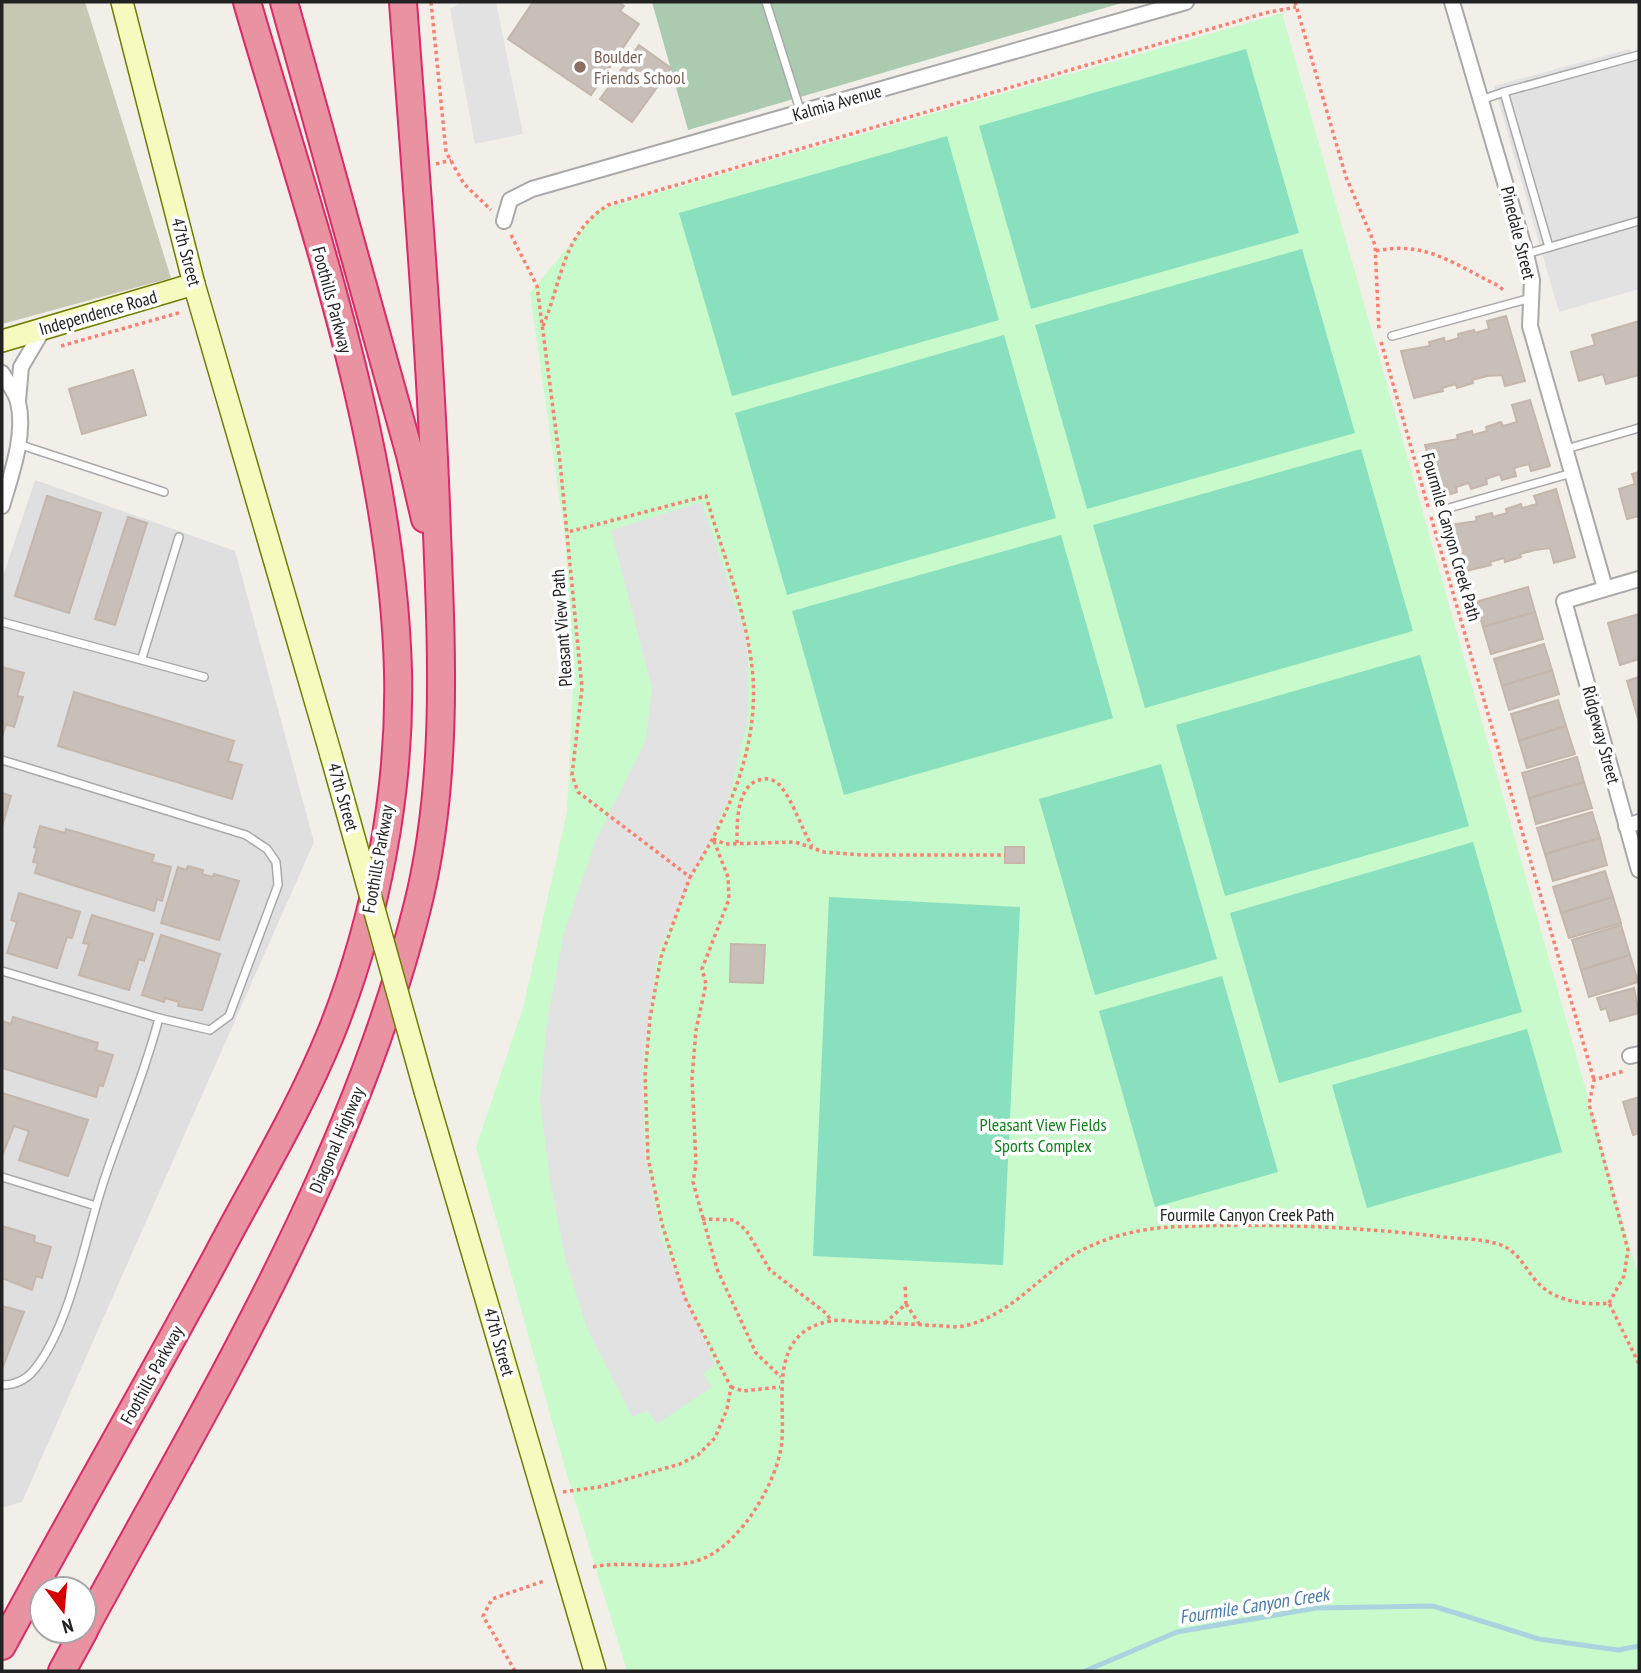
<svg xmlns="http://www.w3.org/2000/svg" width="1641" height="1673" viewBox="0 0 1641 1673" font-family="'PT Sans Narrow',sans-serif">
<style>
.residential{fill:#e0dfdf}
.construction{fill:#c7c7b4}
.cemetery{fill:#aacbaf}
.park{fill:#c8facc}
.pitch{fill:#88e0be}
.parking{fill:#e2e2e2}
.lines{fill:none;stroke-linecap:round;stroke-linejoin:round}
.stream{stroke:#aad3df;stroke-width:5}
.building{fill:#c7bfb8;stroke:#c4b6ab;stroke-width:2}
.lane-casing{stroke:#a9a9a9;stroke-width:10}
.street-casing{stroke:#a9a9a9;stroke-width:18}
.secondary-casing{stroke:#707d05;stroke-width:24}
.highway-casing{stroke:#dc2a67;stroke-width:30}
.path{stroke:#fa8072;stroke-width:3.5;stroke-dasharray:3.5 3.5;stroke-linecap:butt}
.lane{stroke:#fff;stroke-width:7}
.street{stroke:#fff;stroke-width:14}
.secondary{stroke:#f7fabf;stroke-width:21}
.highway{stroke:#e892a2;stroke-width:26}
.secondary-bridge-casing{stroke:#707d05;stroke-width:24;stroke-linecap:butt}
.secondary-bridge{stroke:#f7fabf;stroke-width:21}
.education-dot{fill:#8d6e63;stroke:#fff;stroke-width:2.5}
.labels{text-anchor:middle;stroke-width:7;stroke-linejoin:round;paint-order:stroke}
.education-label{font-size:18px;fill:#785e54;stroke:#fff;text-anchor:start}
.street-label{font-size:18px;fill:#222;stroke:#fff}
.park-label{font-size:18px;fill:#0c8416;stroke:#fff}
.water-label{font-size:19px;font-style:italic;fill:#4a7aab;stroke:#fff}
</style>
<rect width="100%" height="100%" fill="#f2efe9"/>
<!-- residential -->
<polygon class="residential" points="35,480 235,551 314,842 22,1502 2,1508 2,579"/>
<!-- construction -->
<polygon class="construction" points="2,2 85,2 171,278 2,324"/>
<!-- cemetery -->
<polygon class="cemetery" points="652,2 1125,2 688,130"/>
<!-- park -->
<polygon class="park" points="1282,13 1639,1278 1639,1671 627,1671 565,1468 476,1147 523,1008 567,812 573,683 565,537 530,293 598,210"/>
<!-- pitch -->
<g class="pitch">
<polygon points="1246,49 1299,233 1031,309 979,126"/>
<polygon points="947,136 999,320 732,396 679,213"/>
<polygon points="1302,249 1355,433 1087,509 1035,325"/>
<polygon points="1004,335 1056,518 787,595 735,413"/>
<polygon points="1361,449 1413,631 1145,708 1093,525"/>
<polygon points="1061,535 1113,718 844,795 792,611"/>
<polygon points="1420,655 1469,826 1225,896 1176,725"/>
<polygon points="1161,764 1217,959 1095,995 1039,799"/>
<polygon points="1473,842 1522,1012 1279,1083 1230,913"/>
<polygon points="829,897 1020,907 1003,1265 813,1256"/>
<polygon points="1222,976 1278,1172 1155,1207 1099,1011"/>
<polygon points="1527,1029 1562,1152 1367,1208 1332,1085"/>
</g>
<!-- parking -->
<g class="parking">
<polygon points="462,2 496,2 523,134 475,144 450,9"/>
<polygon points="1630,49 1639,65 1639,289 1559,312 1494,86"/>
<polygon points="702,502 747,640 748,719 729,798 658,953 642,1069 645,1154 662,1240 715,1365 703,1374 712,1387 657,1424 647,1411 632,1417 587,1328 566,1261 550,1180 540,1100 547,1021 564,933 596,840 646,740 652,688 611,530"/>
</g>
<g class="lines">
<!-- stream -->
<polyline class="stream" points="1085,1671 1177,1632 1316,1608 1433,1606 1539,1639 1618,1650 1639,1646"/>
</g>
<!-- building -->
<g class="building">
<polygon points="533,2 618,2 624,6 620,11 639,24 591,95 508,39"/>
<polygon points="639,45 671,68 632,122 600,99"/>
<polygon points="1506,316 1525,381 1505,386 1502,375 1487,376 1472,380 1473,383 1457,388 1456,384 1442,388 1443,391 1414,398 1401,351 1430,346 1429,342 1444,338 1445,342 1459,338 1458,334 1474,330 1475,333 1489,329 1487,321"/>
<polygon points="1639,321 1639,375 1606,384 1603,374 1579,381 1571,352 1595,345 1592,335"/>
<polygon points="133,370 146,415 82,434 69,389"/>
<polygon points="1530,400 1550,466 1531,471 1529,464 1514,468 1516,476 1502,480 1500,474 1486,479 1487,484 1471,489 1469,483 1456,487 1457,492 1441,497 1425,445 1458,439 1457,435 1472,431 1473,435 1487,431 1486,427 1501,422 1503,426 1517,422 1512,405"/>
<polygon points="1639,472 1639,516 1627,519 1619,489 1635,484 1632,474"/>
<polygon points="1556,489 1575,557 1554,563 1550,548 1535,550 1520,554 1521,557 1505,562 1504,558 1490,562 1491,565 1462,572 1449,525 1477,521 1476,517 1492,513 1493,517 1507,513 1506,509 1521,504 1522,508 1537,504 1534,496"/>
<polygon points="47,496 101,513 69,613 15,596"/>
<polygon points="128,517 147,523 115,625 95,619"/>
<polygon points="1528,587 1535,612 1483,627 1476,602"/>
<polygon points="1535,612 1543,639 1491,654 1483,627"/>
<polygon points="1639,614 1639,659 1620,665 1608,623"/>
<polygon points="1544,644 1552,670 1502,686 1494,659"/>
<polygon points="2,667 24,673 17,696 23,697 14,727 6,724 2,737"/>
<polygon points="1552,670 1559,694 1509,710 1502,686"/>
<polygon points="1639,677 1639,722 1627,681"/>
<polygon points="74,692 234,741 228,761 242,765 232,799 58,746"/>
<polygon points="1558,700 1566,726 1519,741 1511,714"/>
<polygon points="1566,726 1575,754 1527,768 1519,741"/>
<polygon points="1577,757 1584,782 1529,798 1522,773"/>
<polygon points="1584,782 1592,808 1536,824 1529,798"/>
<polygon points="2,793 11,796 2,827"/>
<polygon points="1592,812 1600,838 1545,854 1537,828"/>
<polygon points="40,826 65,833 66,829 154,855 152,862 171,867 162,901 157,899 154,911 35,873 38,863 33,862 37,848 34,847"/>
<polygon points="1600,838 1607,865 1553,881 1545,854"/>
<rect x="1005" y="847" width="19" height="16"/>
<polygon points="188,866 203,870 202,874 213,877 214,874 239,881 219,940 161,923 178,867 186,870"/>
<polygon points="1605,871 1613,897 1561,913 1553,887"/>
<polygon points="19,893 80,912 72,938 67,937 57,968 7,953 17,922 11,920"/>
<polygon points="1613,897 1621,923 1569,938 1561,913"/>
<polygon points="92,915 153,934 144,961 139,959 129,990 79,975 89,944 83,943"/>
<polygon points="1621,925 1630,955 1581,970 1572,940"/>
<polygon points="161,935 220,954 202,1010 178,1006 179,1002 165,998 164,1002 142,995"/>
<polygon points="731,944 765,945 763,983 730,982"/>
<polygon points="1630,955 1638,982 1589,997 1581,970"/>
<polygon points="1634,988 1639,1013 1610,1021 1606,1008 1601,1010 1597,998"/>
<polygon points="13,1017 98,1043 96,1050 113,1055 103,1086 99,1085 96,1097 2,1068 2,1021 11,1024"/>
<polygon points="2,1093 88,1120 68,1176 19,1160 29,1131 14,1126 2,1156"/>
<polygon points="1639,1097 1639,1133 1633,1135 1623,1102"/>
<polygon points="2,1226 35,1236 34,1242 51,1247 42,1278 36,1276 32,1290 2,1278"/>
<polygon points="2,1306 24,1312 2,1369"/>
</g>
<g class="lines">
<defs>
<g id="lane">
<polyline points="766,2 801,113"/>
<polyline points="1481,100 1504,92"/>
<polyline points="1549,247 1504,92 1639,55"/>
<polyline points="1526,254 1639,221"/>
<polyline points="1392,336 1531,298"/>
<polyline points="18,444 164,492"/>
<polyline points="1566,449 1639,428"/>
<polyline points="1442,510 1572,473"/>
<polyline points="2,622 204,677"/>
<polyline points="142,658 179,537"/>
<polyline points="2,760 246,835 267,849 276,862 278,885 229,1016 210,1030 159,1018"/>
<path d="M2,971L159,1018C144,1077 119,1132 101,1190C84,1243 69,1328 34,1370C25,1381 15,1385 2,1385"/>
<polyline points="2,1177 96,1206"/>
</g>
<g id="street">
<polyline points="1452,2 1526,254 1532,280 1530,326 1605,588"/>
<polyline points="504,221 510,200 532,189 1186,2"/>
<path d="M2,373C7,382 16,392 18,402C26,435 11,475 2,506"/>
<polyline points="18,400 21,367 44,328"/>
<polyline points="1639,579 1564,601 1639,870"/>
<polyline points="1626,826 1639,822"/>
<polyline points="1630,1056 1639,1054"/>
</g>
<g id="secondary">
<polyline points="122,2 194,284 331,755"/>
<polyline points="2,341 194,284"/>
<polyline points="425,1091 595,1671"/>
</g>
<g id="highway">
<polyline points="284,2 410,455 425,519"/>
<path d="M84,1630C210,1398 352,1167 417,908C448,785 442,658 437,533C431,355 416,179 403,2"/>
<path d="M2,1646C73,1514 148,1385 219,1252C257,1180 300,1109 331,1033C376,921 401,791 398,671C392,447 309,216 247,2"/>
<polyline points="62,1671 84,1631"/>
</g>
</defs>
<!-- lane casing -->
<use href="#lane" class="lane-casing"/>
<!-- street casing -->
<use href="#street" class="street-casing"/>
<!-- secondary casing -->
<use href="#secondary" class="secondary-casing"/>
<!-- highway casing -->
<use href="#highway" class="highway-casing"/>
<!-- path -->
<g class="path">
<polyline points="431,2 446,152 464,184 491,210"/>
<polyline points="1295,2 1346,177 1375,245 1379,331"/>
<polyline points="436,164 451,160"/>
<path d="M511,235L537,286L560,462L582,688L572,775L578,792L690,877C728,818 758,749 753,677C748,616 723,555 706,496L568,532"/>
<path d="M1376,251C1426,240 1455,265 1499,286L1505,292"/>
<path d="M543,326C562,281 562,234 608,205L1265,13L1296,7"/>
<polyline points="1381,342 1429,510"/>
<polyline points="61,346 182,312"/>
<polyline points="1431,517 1594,1080"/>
<polyline points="713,839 726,844 795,842 824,852 862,855 1005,855"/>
<polyline points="714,841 728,877 729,899 702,969 706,984 696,1030 692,1078 696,1164 693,1182 717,1269 756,1353 781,1377"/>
<path d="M737,843C737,822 736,782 764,779C771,778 778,782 782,788C795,805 801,828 812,846"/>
<polyline points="702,1219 734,1220 746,1230 770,1270 827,1314 831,1321"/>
<polyline points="1609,1303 1624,1276 1628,1250 1589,1104 1594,1080 1624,1071"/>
<polyline points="906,1304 920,1325"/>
<polyline points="885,1323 906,1304 905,1284"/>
<polyline points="731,1387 743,1391 780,1387"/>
<polyline points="563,1492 599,1487 680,1464 698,1455 715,1438 727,1409 731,1387 685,1298 662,1224 648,1158 645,1075 650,1018 661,957 690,877"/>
<path d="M593,1567C631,1559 664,1573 702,1559C741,1544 779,1480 782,1440C785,1395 768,1332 831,1321C841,1319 853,1322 863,1322C895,1323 927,1325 958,1327C1004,1320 1033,1283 1069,1258C1097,1239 1136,1229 1170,1227C1258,1223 1348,1226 1435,1236C1455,1239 1479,1238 1498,1244C1519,1250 1525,1270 1539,1284C1556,1301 1585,1306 1609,1303L1639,1364"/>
<polyline points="515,1671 483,1616 492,1599 544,1581"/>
</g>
<!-- lane -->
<use href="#lane" class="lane"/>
<!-- street -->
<use href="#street" class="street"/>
<!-- secondary -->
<use href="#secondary" class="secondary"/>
<!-- highway -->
<use href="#highway" class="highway"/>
<defs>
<polyline id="secondary-bridge" points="331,755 425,1091"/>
</defs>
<!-- secondary-bridge casing -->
<use href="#secondary-bridge" class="secondary-bridge-casing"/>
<!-- secondary-bridge -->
<use href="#secondary-bridge" class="secondary-bridge"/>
</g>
<!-- markers -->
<circle class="education-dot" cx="580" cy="67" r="7"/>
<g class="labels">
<!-- education labels -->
<g class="education-label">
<text x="594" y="63">Boulder<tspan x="594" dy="21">Friends School</tspan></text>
</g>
<!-- street labels -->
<g class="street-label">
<text transform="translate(837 103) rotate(-16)" y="6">Kalmia Avenue</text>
<text transform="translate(1518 233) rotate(76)" y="6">Pinedale Street</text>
<text transform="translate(186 252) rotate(75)" y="6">47th Street</text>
<text transform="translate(332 300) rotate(75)" y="6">Foothills Parkway</text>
<text transform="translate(98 313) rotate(-16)" y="6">Independence Road</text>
<text transform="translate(1451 537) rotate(74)" y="6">Fourmile Canyon Creek Path</text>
<text transform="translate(562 628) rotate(-94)" y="6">Pleasant View Path</text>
<text transform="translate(1601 735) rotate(75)" y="6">Ridgeway Street</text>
<text transform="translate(343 797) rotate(74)" y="6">47th Street</text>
<text transform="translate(378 859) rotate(-80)" y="6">Foothills Parkway</text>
<text transform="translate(337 1140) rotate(-67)" y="6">Diagonal Highway</text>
<text x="1247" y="1221">Fourmile Canyon Creek Path</text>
<text transform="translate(499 1342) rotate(74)" y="6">47th Street</text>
<text transform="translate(152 1375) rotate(-61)" y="6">Foothills Parkway</text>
</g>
<!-- park labels -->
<g class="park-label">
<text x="1043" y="1131">Pleasant View Fields<tspan x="1043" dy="21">Sports Complex</tspan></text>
</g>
<!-- water labels -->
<g class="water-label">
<text transform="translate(1254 1605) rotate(-9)" y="7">Fourmile Canyon Creek</text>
</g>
</g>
<!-- border -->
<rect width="1641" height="1673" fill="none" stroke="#222222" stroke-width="7"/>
<!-- north arrow -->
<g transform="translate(63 1610) rotate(164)"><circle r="33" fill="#ffffff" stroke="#a7a7a7" stroke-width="2"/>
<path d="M0-5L12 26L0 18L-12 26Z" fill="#d40000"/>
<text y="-10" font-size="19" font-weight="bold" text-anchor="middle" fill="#222222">N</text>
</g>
</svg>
